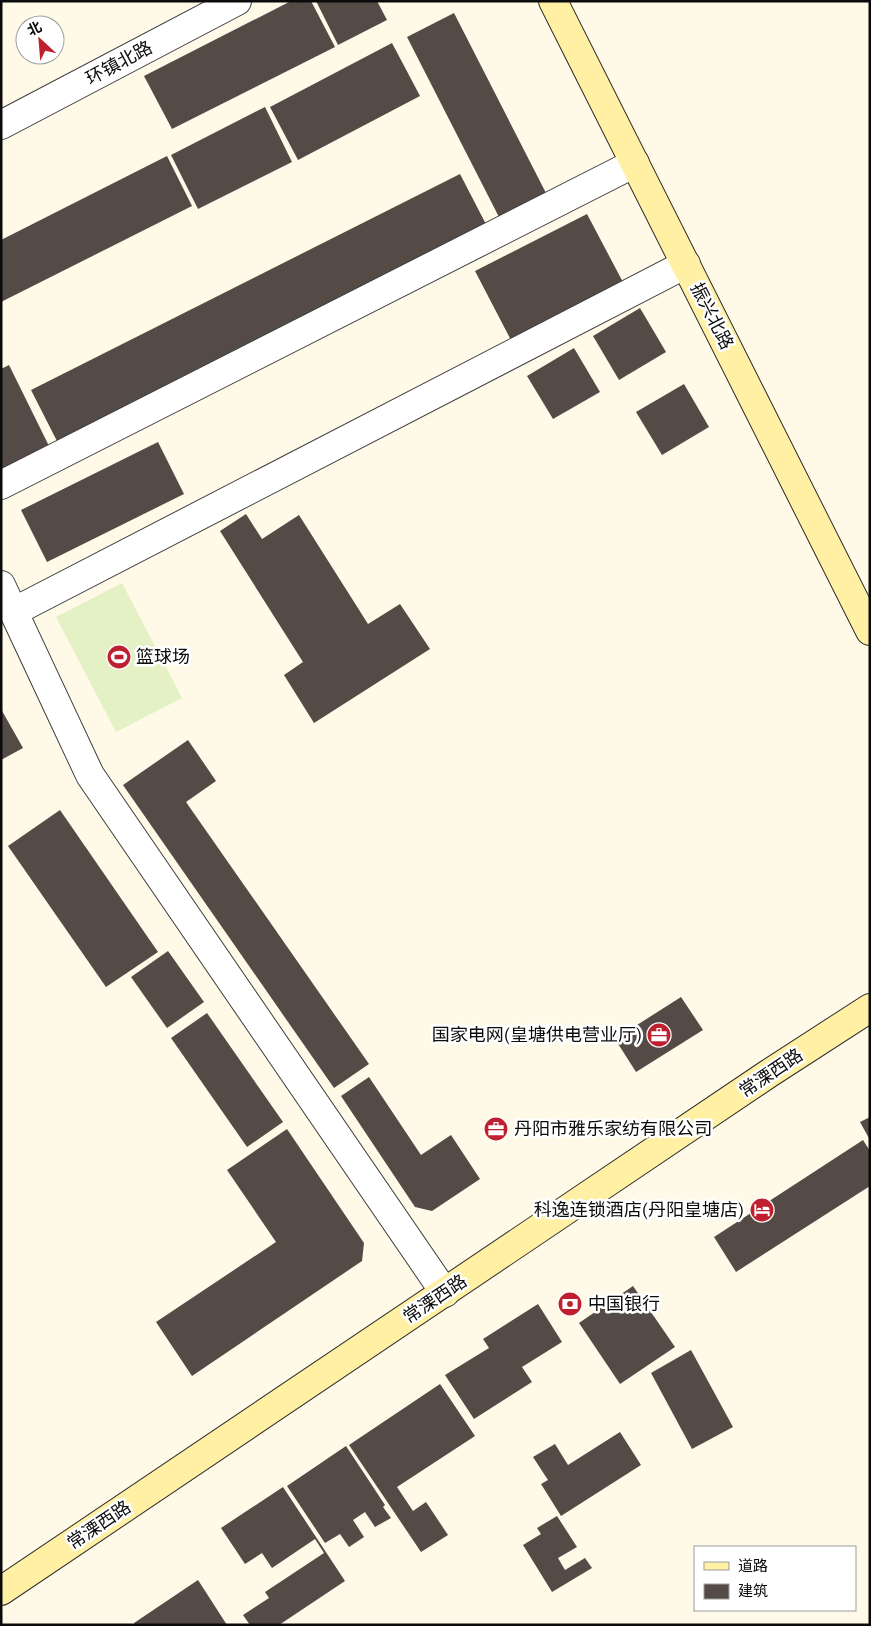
<svg xmlns="http://www.w3.org/2000/svg" width="871" height="1626" viewBox="0 0 871 1626" font-family="'Source Serif 4','Noto Sans SC',serif">
<style>
.pitch{fill:#e4f1c4}
.building{fill:#544b47}
.lines{fill:none;stroke-linecap:round;stroke-linejoin:round}
.street-casing{stroke:#3e3e3e;stroke-width:30}
.secondary-casing{stroke:#2d2d2d;stroke-width:30}
.street{stroke:#fff;stroke-width:28}
.secondary{stroke:#fff0a3;stroke-width:28}
.labels{text-anchor:middle;stroke-width:5;stroke-linejoin:round;paint-order:stroke}
.street-label{font-size:18px;fill:#0b0b0b;stroke:#fff}
.poi-label{font-size:18px;fill:#0b0b0b;stroke:#fff;text-anchor:start}
</style>
<rect width="100%" height="100%" fill="#fff9e8"/>
<!-- pitch -->
<polygon class="pitch" points="122,583 182,698 116,732 56,617"/>
<!-- building -->
<g class="building">
<polygon points="291,1 311,1 335,47 172,129 144,76"/>
<polygon points="316,1 377,1 387,20 338,45"/>
<polygon points="454,13 548,197 501,221 407,37"/>
<polygon points="392,43 420,96 298,160 270,107"/>
<polygon points="265,107 292,162 198,209 171,155"/>
<polygon points="167,156 192,206 1,302 1,240"/>
<polygon points="460,174 489,230 60,447 31,390"/>
<polygon points="587,214 625,286 513,344 475,271"/>
<polygon points="640,308 666,352 619,380 593,336"/>
<polygon points="574,348 600,392 553,419 527,376"/>
<polygon points="9,365 49,446 1,470 1,369"/>
<polygon points="684,384 709,427 662,455 636,412"/>
<polygon points="158,442 184,494 47,562 21,510"/>
<polygon points="246,514 262,539 299,515 368,624 400,604 430,649 314,723 284,675 303,662 220,531"/>
<polygon points="1,709 23,748 1,760"/>
<polygon points="188,740 216,781 186,802 369,1064 334,1088 123,785"/>
<polygon points="60,810 158,952 106,987 8,846"/>
<polygon points="168,951 204,1002 167,1028 131,977"/>
<polygon points="681,997 703,1030 636,1072 615,1039"/>
<polygon points="207,1013 283,1122 247,1147 171,1038"/>
<polygon points="369,1077 421,1155 451,1135 480,1179 432,1211 415,1207 341,1096"/>
<polygon points="870,1117 870,1140 860,1122"/>
<polygon points="287,1129 364,1243 362,1261 192,1376 156,1322 276,1242 227,1170"/>
<polygon points="863,1140 870,1151 870,1186 736,1272 714,1237"/>
<polygon points="633,1286 675,1347 620,1384 579,1323"/>
<polygon points="538,1304 562,1342 522,1367 532,1382 474,1419 445,1375 489,1348 483,1339"/>
<polygon points="691,1350 733,1427 692,1449 651,1373"/>
<polygon points="440,1384 475,1436 397,1487 413,1511 426,1502 448,1535 421,1552 349,1445"/>
<polygon points="620,1432 641,1465 561,1516 541,1484 548,1480 533,1457 555,1444 568,1465"/>
<polygon points="346,1446 385,1505 383,1507 391,1518 375,1527 365,1512 353,1520 364,1537 349,1547 340,1534 325,1543 287,1486"/>
<polygon points="283,1487 345,1581 279,1625 250,1625 243,1615 269,1598 265,1592 324,1553 315,1539 272,1568 262,1553 245,1564 221,1528"/>
<polygon points="557,1516 577,1547 558,1558 565,1570 585,1558 592,1568 552,1592 523,1545 541,1534 537,1528"/>
<polygon points="198,1580 227,1625 135,1625 134,1623"/>
</g>
<g class="lines">
<defs>
<g id="street">
<polyline points="1,125 237,1"/>
<polyline points="1,485 635,163"/>
<polyline points="1,585 90,775 445,1293"/>
<polyline points="15,611 686,264"/>
</g>
<g id="secondary">
<polyline points="553,1 870,631"/>
<polyline points="1,1591 768,1074 870,1008"/>
</g>
</defs>
<!-- street casing -->
<use href="#street" class="street-casing"/>
<!-- secondary casing -->
<use href="#secondary" class="secondary-casing"/>
<!-- street -->
<use href="#street" class="street"/>
<!-- secondary -->
<use href="#secondary" class="secondary"/>
</g>
<!-- icons -->
<defs>
<symbol id="stadium-disc" viewBox="-11 -11 22 22"><circle r="9.5" fill="#be2030" stroke="#fff"/><path d="M0-5a6.5 5 0 1 0 0 10a6.5 5 0 1 0 0-10ZM-3.5-1.8h7v3.6h-7Z" fill="#fff"/></symbol>
<symbol id="office-disc" viewBox="-11 -11 22 22"><circle r="9.5" fill="#be2030" stroke="#fff"/><path d="M-6-3h4V-5.5h4V-3h4V5H-6ZM-1-4.5V-3h2v-1.5ZM-6 0V1H6V0Z" fill="#fff"/></symbol>
<symbol id="hotel-disc" viewBox="-11 -11 22 22"><circle r="9.5" fill="#be2030" stroke="#fff"/><path d="M-6-4.5h1.5V1H6V5H4.5V3h-9V5H-6ZM-4 0a1.8 1.8 0 1 1 3.6 0ZM.5 0V-2.5h3Q6-2.5 6 0Z" fill="#fff"/></symbol>
<symbol id="bank-disc" viewBox="-11 -11 22 22"><circle r="9.5" fill="#be2030" stroke="#fff"/><path d="M-6-4H6V4H-6ZM0-2.3a2.3 2.3 0 1 0 0 4.6a2.3 2.3 0 1 0 0-4.6Z" fill="#fff"/></symbol>
</defs>
<g fill-rule="evenodd">
<use href="#stadium-disc" x="105" y="643" width="28" height="28"/>
<use href="#office-disc" x="645" y="1021" width="28" height="28"/>
<use href="#office-disc" x="482" y="1115" width="28" height="28"/>
<use href="#hotel-disc" x="748" y="1196" width="28" height="28"/>
<use href="#bank-disc" x="556" y="1290" width="28" height="28"/>
</g>
<g class="labels">
<!-- street labels -->
<g class="street-label">
<text transform="translate(119 63) rotate(-28)" y="6">环镇北路</text>
<text transform="translate(712 316) rotate(63)" y="6">振兴北路</text>
<text transform="translate(771 1073) rotate(-34)" y="6">常溧西路</text>
<text transform="translate(435 1299) rotate(-34)" y="6">常溧西路</text>
<text transform="translate(99 1525) rotate(-34)" y="6">常溧西路</text>
</g>
<!-- poi labels -->
<g class="poi-label">
<text x="136" y="663">篮球场</text>
<text x="642" y="1041" text-anchor="end">国家电网(皇塘供电营业厅)</text>
<text x="514" y="1135">丹阳市雅乐家纺有限公司</text>
<text x="744" y="1216" text-anchor="end">科逸连锁酒店(丹阳皇塘店)</text>
<text x="588" y="1310">中国银行</text>
</g>
</g>
<!-- border -->
<rect width="871" height="1626" fill="none" stroke="#0b0b0b" stroke-width="5"/>
<!-- legend -->
<rect x="694" y="1546" width="162" height="65" fill="#ffffff" stroke="#9d9d9d"/>
<rect x="704" y="1562" width="25" height="8" fill="#fff0a3" stroke="#9d9d9d"/>
<text x="738" y="1571" font-size="15" fill="#0b0b0b">道路</text>
<rect x="704" y="1584" width="25" height="15" fill="#544b47" stroke="#9d9d9d"/>
<text x="738" y="1596" font-size="15" fill="#0b0b0b">建筑</text>
<!-- north arrow -->
<g transform="translate(40 40) rotate(334)"><circle r="24" fill="#ffffff" stroke="#9d9d9d"/>
<path d="M0-4L9 19L0 12L-9 19Z" fill="#be2030"/>
<text y="-8" font-size="14" font-weight="bold" text-anchor="middle" fill="#0b0b0b">北</text>
</g>
</svg>
